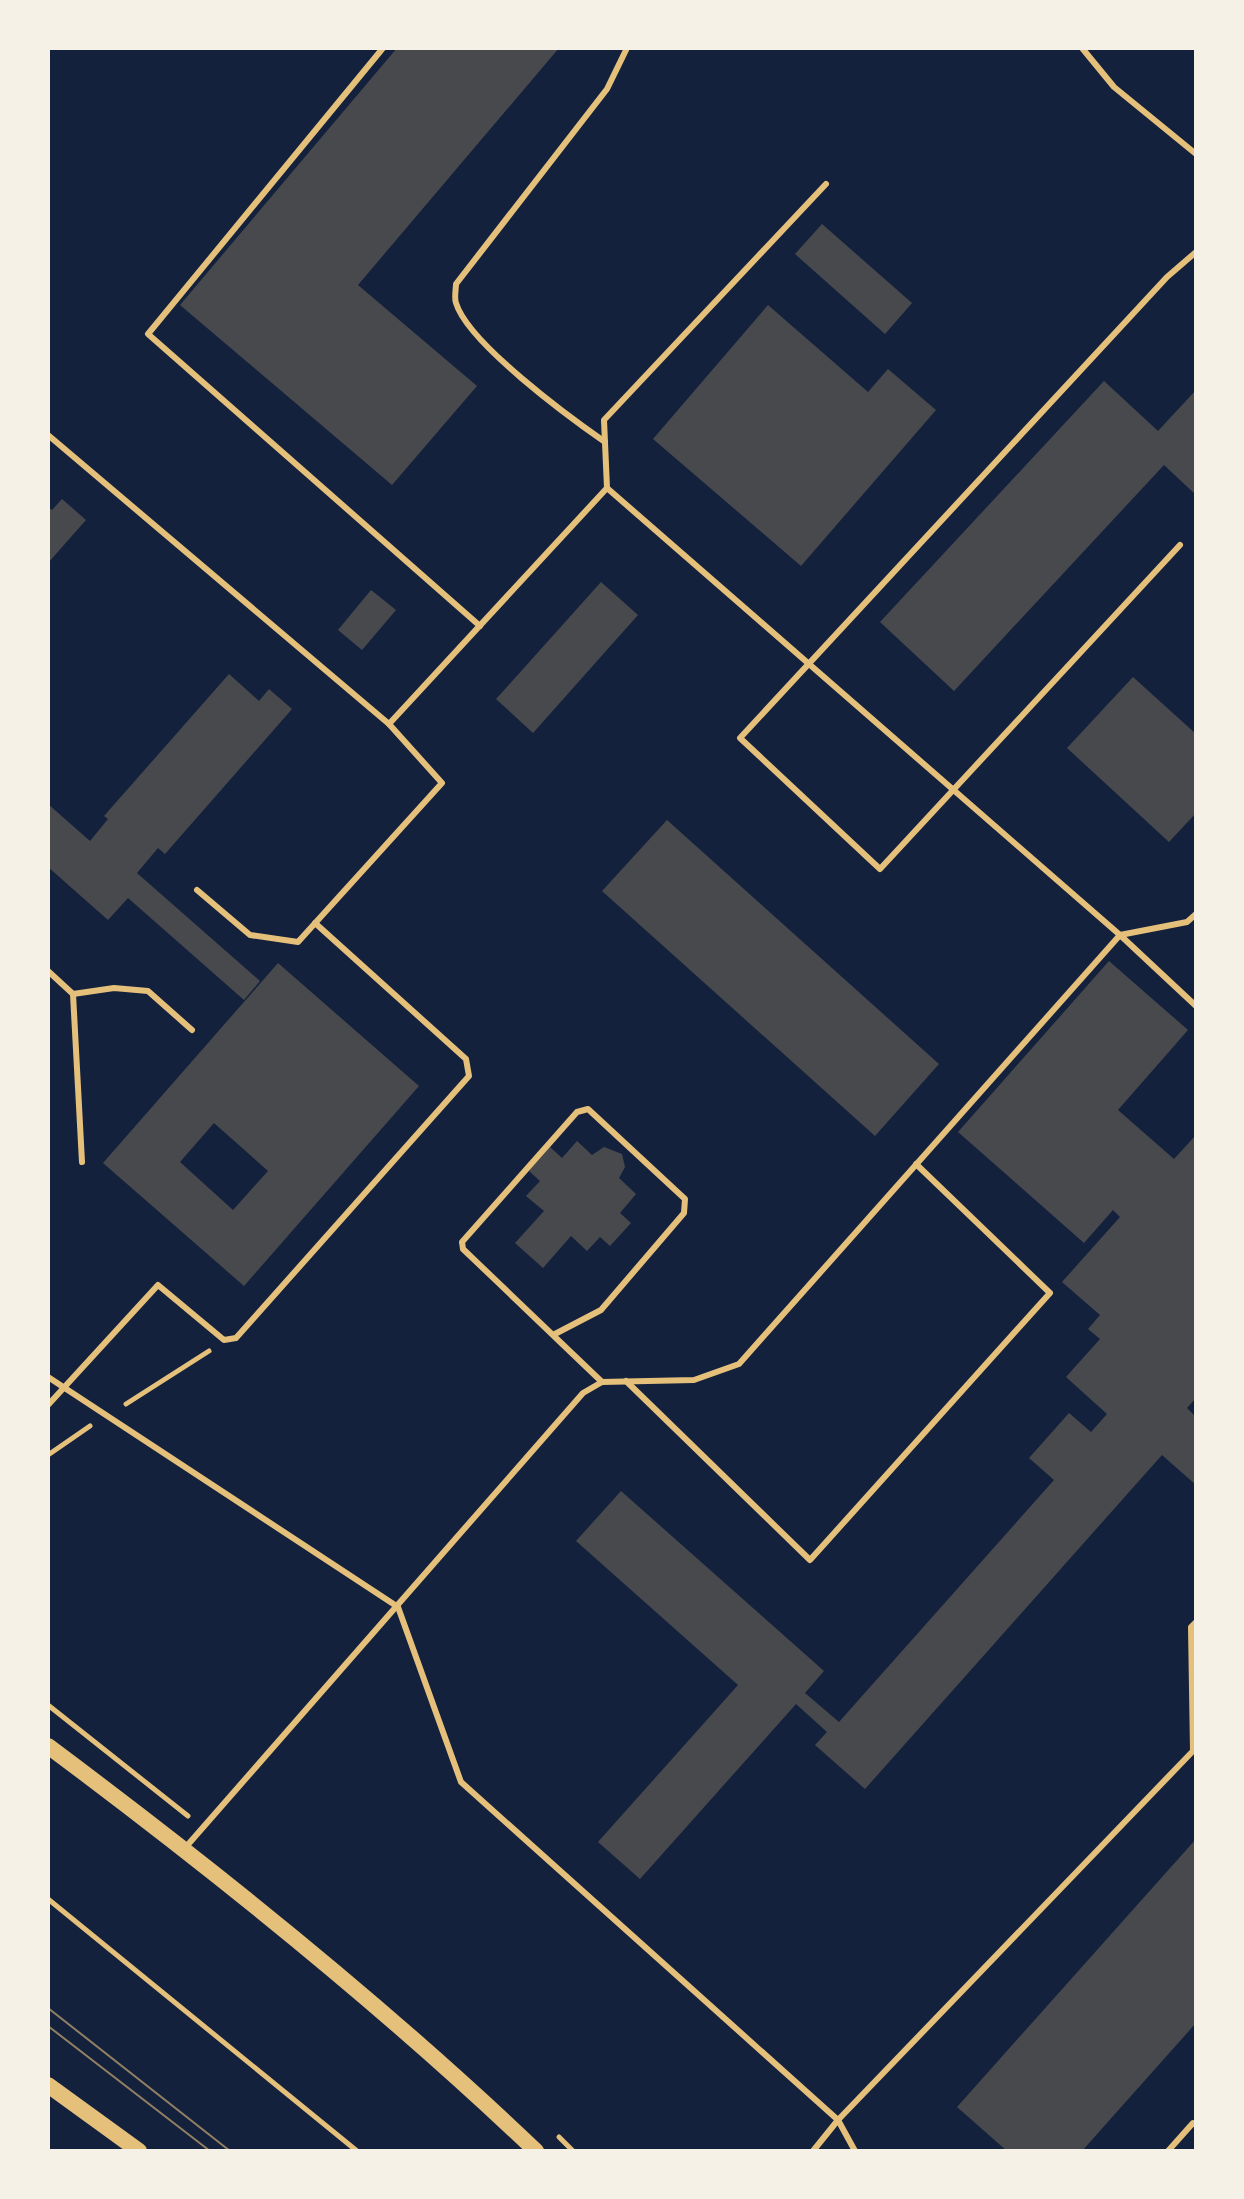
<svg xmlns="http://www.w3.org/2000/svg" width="1244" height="2199" viewBox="0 0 1244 2199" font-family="'Roboto Condensed',sans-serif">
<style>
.building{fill:#48494c;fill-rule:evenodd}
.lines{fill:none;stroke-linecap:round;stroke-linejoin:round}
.path{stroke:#e5c07b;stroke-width:5}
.service{stroke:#e5c07b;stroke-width:6}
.secondary{stroke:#e5c07b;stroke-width:16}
.tram{stroke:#918062;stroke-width:2}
</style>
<rect width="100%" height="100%" fill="#14213d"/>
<!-- building -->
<g class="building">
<polygon points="397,48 559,48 358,285 477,386 392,485 180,305"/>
<polygon points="822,224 912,303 885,334 795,254"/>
<polygon points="768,305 868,392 888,369 936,410 801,566 653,439"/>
<polygon points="1104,381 1158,431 1196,390 1196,495 1164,465 954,691 880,622"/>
<polygon points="62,499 86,520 48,563 48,507 52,510"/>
<polygon points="601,582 638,615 533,733 496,699"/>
<polygon points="371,590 396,610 362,650 338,630"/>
<polygon points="229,674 259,701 269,689 292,709 165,854 158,848 137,873 260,981 244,1000 128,898 108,920 48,867 48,804 90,841 108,819 104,816"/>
<polygon points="1133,677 1196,734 1196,813 1169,842 1067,748"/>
<polygon points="667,820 939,1064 875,1136 602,891"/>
<polygon points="1109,961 1188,1030 1118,1110 1174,1159 1196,1135 1196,1398 1187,1408 1196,1417 1196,1485 1162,1455 865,1789 815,1745 827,1732 796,1704 640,1879 598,1842 738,1685 576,1541 621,1491 824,1671 805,1693 839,1722 1054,1480 1029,1458 1069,1413 1091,1432 1107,1414 1066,1377 1100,1339 1088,1329 1100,1315 1062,1282 1120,1217 1113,1210 1084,1243 958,1132"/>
<path d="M278,963L419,1086L244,1286L103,1163ZM214,1123L268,1171L233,1210L180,1162Z"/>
<polygon points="577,1141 592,1155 604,1147 622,1154 625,1167 619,1178 636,1194 620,1213 631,1223 610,1246 600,1237 587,1251 571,1236 543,1268 515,1243 544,1211 526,1196 540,1181 529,1171 550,1147 562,1158"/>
<polygon points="1196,1839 1196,2023 1082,2151 1007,2151 957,2107"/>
</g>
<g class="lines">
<!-- path -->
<g class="path">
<polyline points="126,1404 209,1351"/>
<polyline points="48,1455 90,1426"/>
<polyline points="48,1705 188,1816"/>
<polyline points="48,1899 357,2151"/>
<polyline points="559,2137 573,2151"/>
</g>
<!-- service -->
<g class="service">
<polyline points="383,48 148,334 480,626"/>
<polyline points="1082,48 1114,87 1196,154"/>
<polyline points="48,435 389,724 607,488 1120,935 1196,1006"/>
<path d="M605,442C569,417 468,343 456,303C454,298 456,289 456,284L607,89L627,48"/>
<polyline points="607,488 604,420 826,184"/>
<polyline points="1180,545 880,869 740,738 1167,277 1196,252"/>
<polyline points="197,890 250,935 298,942 442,783 389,724"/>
<polyline points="48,971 73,994 82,1162"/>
<polyline points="73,994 114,988 148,991 192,1030"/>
<polyline points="553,1335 601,1310 684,1213 685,1199 588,1109 577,1112 462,1242 463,1249 602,1382"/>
<polyline points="48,1377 398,1607 461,1782 838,2120 855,2151"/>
<polyline points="626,1381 810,1560 1050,1293 916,1164"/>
<polyline points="48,1405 158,1285 224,1340 236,1338 469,1076 466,1059 315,923"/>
<polyline points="185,1848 583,1393 602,1382 694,1380 739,1364 1120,935 1187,922 1196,914"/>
<polyline points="813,2151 838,2120 1193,1751 1191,1627 1196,1622"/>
<polyline points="1168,2151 1193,2123 1196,2125"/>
</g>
<!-- secondary -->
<g class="secondary">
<path d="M48,1746C217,1872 383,2005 536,2151"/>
<polyline points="48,2085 139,2151"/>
</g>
<!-- tram -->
<g class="tram">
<polyline points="48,2008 230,2151"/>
<polyline points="48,2026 210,2151"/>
</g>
</g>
<!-- border -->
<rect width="1244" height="2199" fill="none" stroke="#f6f1e7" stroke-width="100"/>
</svg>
